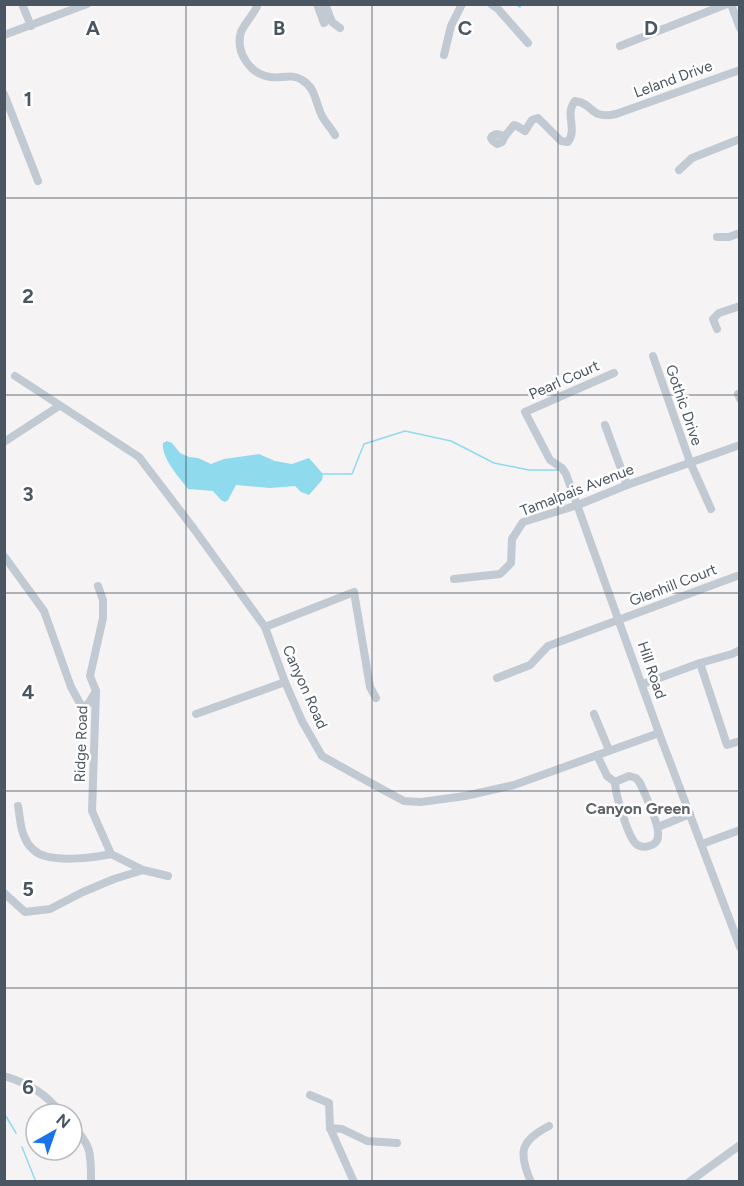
<svg xmlns="http://www.w3.org/2000/svg" width="744" height="1186" viewBox="0 0 744 1186" font-family="Figtree,sans-serif">
<style>
.water{fill:#90daee}
.lines{fill:none;stroke-linecap:round;stroke-linejoin:round}
.stream{stroke:#90daee;stroke-width:1.5}
.minor{stroke:#c1cad2;stroke-width:8}
.grid{fill:none;stroke:#4a5661;stroke-width:1.5;stroke-opacity:0.55}
.labels{text-anchor:middle;stroke-width:5;stroke-linejoin:round;paint-order:stroke}
.street-label{font-size:15px;fill:#4a5661;stroke:#fff}
.neighbourhood-label{font-size:16px;font-weight:bold;fill:#5f6368;stroke:#fff}
.grid-label{font-size:20px;text-anchor:middle;font-weight:bold;fill:#4a5661;stroke:#fff;stroke-width:5;stroke-linejoin:round;paint-order:stroke}
</style>
<rect width="100%" height="100%" fill="#f5f3f3"/>
<!-- water -->
<path class="water" d="M167,441L172,443L180,453L189,457L198,458L211,464L224,459L259,454L275,461L292,464L309,458L323,474L322,480L309,495L301,492L295,486L270,488L236,485L228,500L225,502L221,500L213,491L188,489C179,477 161,458 163,443Z"/>
<g class="lines">
<!-- stream -->
<g class="stream">
<polyline points="515,4 520,7 521,4"/>
<polyline points="323,474 352,474 364,444 405,431 451,441 494,463 529,470 559,470"/>
<polyline points="4,1113 16,1133"/>
<polyline points="22,1147 36,1182"/>
</g>
<!-- minor -->
<g class="minor">
<polyline points="22,4 31,26"/>
<path d="M258,4C254,15 245,22 241,32C235,52 250,74 270,77C281,79 292,73 302,80C316,88 315,102 322,116C325,122 331,128 335,135"/>
<polyline points="317,4 324,23"/>
<polyline points="325,4 332,22 340,28"/>
<polyline points="491,4 498,9 528,43"/>
<polyline points="731,4 740,28"/>
<polyline points="4,35 87,4"/>
<polyline points="620,46 727,4"/>
<polyline points="444,55 451,26 462,4"/>
<polyline points="4,94 38,181"/>
<path d="M505,136L502,142L497,144L493,141L491,138L492,136L496,134L505,136L514,125L517,126L525,131L532,120L538,118L561,141L568,142C578,128 564,115 575,101C594,103 589,120 616,114L740,70"/>
<polyline points="679,170 692,158 740,139"/>
<polyline points="717,237 729,237 740,233"/>
<polyline points="717,329 713,319 719,313 740,306"/>
<polyline points="653,356 690,462 711,509"/>
<polyline points="614,373 525,412 550,460 562,468 566,474 659,733 740,947"/>
<polyline points="15,376 139,457 194,529 265,627 285,682 302,721 322,756 367,781 404,801 421,802 465,796 514,785 659,733"/>
<polyline points="738,394 740,399"/>
<polyline points="605,425 627,485"/>
<polyline points="4,442 59,406"/>
<polyline points="4,556 44,611 71,687 82,707 88,704 96,691 92,811 111,854 143,870 168,876"/>
<polyline points="454,579 500,574 511,563 512,539 523,522 578,505 627,485 740,445"/>
<polyline points="265,627 354,592 370,687 376,698"/>
<polyline points="700,663 727,745 740,741"/>
<polyline points="497,678 530,665 548,646 737,576"/>
<polyline points="643,684 700,663 732,654 740,650"/>
<polyline points="96,691 90,676 103,618 103,600 98,586"/>
<polyline points="196,714 285,682"/>
<polyline points="594,714 609,750"/>
<polyline points="597,755 607,776 615,782"/>
<path d="M629,776L636,778L640,783C645,794 660,825 658,836C658,841 654,845 649,846C643,848 636,846 633,840C627,831 615,794 615,782Z"/>
<path d="M18,806C20,816 20,829 25,838C28,846 36,854 45,856C61,861 94,858 111,854"/>
<polyline points="658,827 690,814"/>
<polyline points="702,844 740,830"/>
<polyline points="4,893 25,912 50,909 83,892 114,879 143,870"/>
<path d="M4,1076C30,1084 45,1093 62,1114"/>
<polyline points="310,1095 329,1103 330,1128 354,1182"/>
<path d="M72,1125C92,1146 91,1154 91,1182"/>
<polyline points="330,1128 342,1129 367,1141 397,1143"/>
<path d="M531,1182C518,1152 520,1141 549,1126"/>
<polyline points="689,1182 740,1145"/>
</g>
</g>
<!-- grid -->
<path class="grid" d="M186,4V1182M372,4V1182M558,4V1182M4,198H740M4,395H740M4,593H740M4,791H740M4,988H740"/>
<g class="labels">
<!-- street labels -->
<g class="street-label">
<text transform="translate(673 79) rotate(-20)" y="5">Leland Drive</text>
<text transform="translate(564 380) rotate(-24)" y="5">Pearl Court</text>
<text transform="translate(684 405) rotate(71)" y="5">Gothic Drive</text>
<text transform="translate(577 490) rotate(-21)" y="5">Tamalpais Avenue</text>
<text transform="translate(673 585) rotate(-21)" y="5">Glenhill Court</text>
<text transform="translate(652 670) rotate(71)" y="5">Hill Road</text>
<text transform="translate(305 687) rotate(66)" y="5">Canyon Road</text>
<text transform="translate(81 744) rotate(-88)" y="5">Ridge Road</text>
</g>
<!-- neighbourhood labels -->
<g class="neighbourhood-label">
<text x="638" y="814">Canyon Green</text>
</g>
</g>
<g class="grid-label">
<text x="93" y="35">A</text>
<text x="279" y="35">B</text>
<text x="465" y="35">C</text>
<text x="651" y="35">D</text>
<text x="28" y="106">1</text>
<text x="28" y="303">2</text>
<text x="28" y="501">3</text>
<text x="28" y="699">4</text>
<text x="28" y="896">5</text>
<text x="28" y="1094">6</text>
</g>
<!-- border -->
<rect width="744" height="1186" fill="none" stroke="#4a5661" stroke-width="12"/>
<!-- north arrow -->
<g transform="translate(54 1132) rotate(40)"><circle r="28" fill="#ffffff" stroke="#b7bbc0" stroke-width="1.5"/>
<path d="M0-4.5L10 22L0 15L-10 22Z" fill="#1a73e8"/>
<text y="-9" font-size="16" font-weight="bold" text-anchor="middle" fill="#4a5661">N</text>
</g>
</svg>
